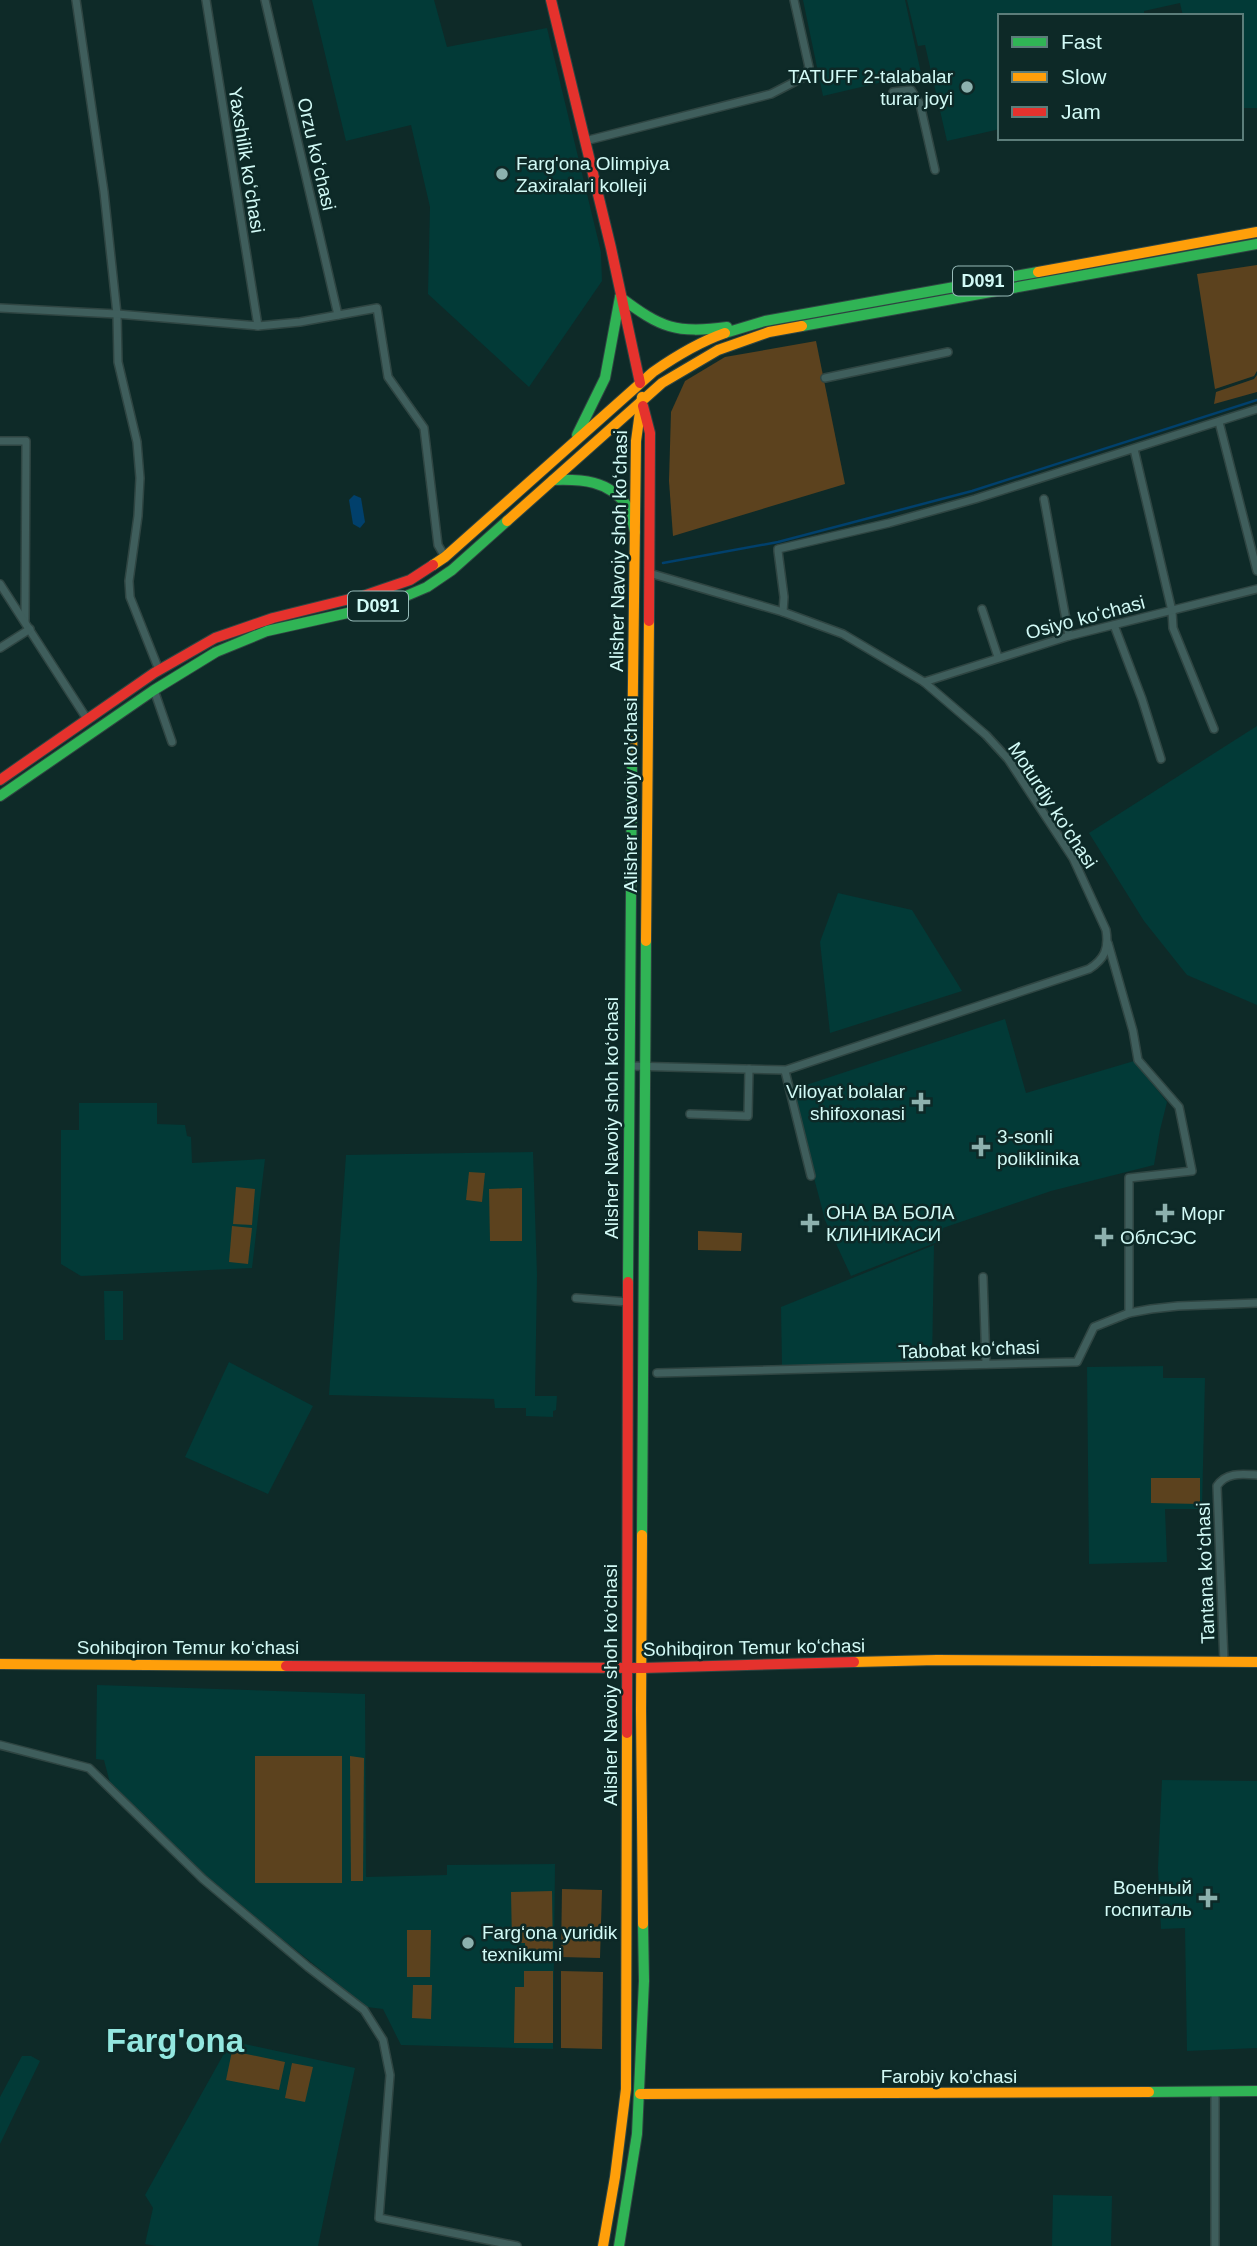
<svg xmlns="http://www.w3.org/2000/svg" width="1257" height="2246" viewBox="0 0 1257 2246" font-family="Helvetica,sans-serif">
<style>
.built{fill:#023a37}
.green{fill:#5c421e}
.water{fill:#01406c}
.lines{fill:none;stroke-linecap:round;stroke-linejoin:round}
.stream{stroke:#01406c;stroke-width:2.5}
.street-casing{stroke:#2f4542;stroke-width:10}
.fast-casing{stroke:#2f4542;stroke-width:12}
.slow-casing{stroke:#2f4542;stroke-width:12}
.jam-casing{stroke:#2f4542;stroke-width:12}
.street{stroke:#3f5e5c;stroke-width:7}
.fast{stroke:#30b455;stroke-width:10}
.slow{stroke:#ff9f0a;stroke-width:10}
.jam{stroke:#e5322d;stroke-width:10}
.poi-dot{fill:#8db1ae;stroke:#0d2927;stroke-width:2.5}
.labels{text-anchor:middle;stroke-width:5;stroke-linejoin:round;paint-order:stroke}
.shield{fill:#0d2927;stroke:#97bbb8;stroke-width:2}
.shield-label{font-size:18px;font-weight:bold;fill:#d2faf6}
.poi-label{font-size:19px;fill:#d2faf6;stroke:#0d2927;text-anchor:start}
.street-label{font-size:19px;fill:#d2faf6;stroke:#0d2927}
.town-label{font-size:33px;font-weight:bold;fill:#93e7e0;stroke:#0d2927}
</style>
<rect width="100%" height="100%" fill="#0e2a28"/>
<!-- built -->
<g class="built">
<polygon points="312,0 434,0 447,47 547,28 601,252 602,281 529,387 428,294 430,207 411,125 346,141"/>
<polygon points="803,0 905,0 921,73 823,96"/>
<polygon points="907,0 1257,0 1257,108 1241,108 1241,16 1183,16 1180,3 1144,11 1144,16 1000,16 1000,129 947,141 925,45 918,46"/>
<polygon points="1257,726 1257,1005 1187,975 1144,921 1089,833"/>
<polygon points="838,893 912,910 962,991 830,1033 820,942"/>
<polygon points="1005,1019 1026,1093 1134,1061 1167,1102 1160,1130 1154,1165 1051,1191 943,1228 940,1241 851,1276 825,1220 791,1090"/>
<polygon points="79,1103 157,1103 157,1124 185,1125 187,1136 191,1137 192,1163 265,1159 252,1268 81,1276 61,1264 61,1130 79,1130"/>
<polygon points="533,1152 537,1275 535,1396 557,1396 556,1410 553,1411 553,1417 526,1416 526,1408 495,1408 494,1399 329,1395 346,1155"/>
<polygon points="934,1245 932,1364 782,1365 781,1307"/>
<polygon points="104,1291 123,1291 123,1340 105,1340"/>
<polygon points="229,1362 313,1406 268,1494 185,1457"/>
<polygon points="1163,1366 1163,1378 1205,1378 1202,1509 1165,1509 1167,1562 1089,1564 1087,1367"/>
<polygon points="97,1685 365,1694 366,1877 447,1875 447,1865 555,1864 553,2049 401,2045 383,2009 367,2007 216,1886 110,1783 104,1760 96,1759"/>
<polygon points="1162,1780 1257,1781 1257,2048 1187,2051 1185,1928 1161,1929 1158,1868"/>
<polygon points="231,2041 355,2068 318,2246 156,2246 145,2244 153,2208 145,2195"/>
<polygon points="22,2056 31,2056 40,2061 0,2144 0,2097"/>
<polygon points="1053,2195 1112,2196 1111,2246 1052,2246"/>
</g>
<!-- green -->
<g class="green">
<polygon points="1257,265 1257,371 1254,376 1215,389 1197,274"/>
<polygon points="816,341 845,484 673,536 669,481 671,412 685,381 725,357"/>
<polygon points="1257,375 1257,392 1214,404 1216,392 1254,379"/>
<polygon points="469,1172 485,1173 482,1202 466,1200"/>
<polygon points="236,1187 255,1189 252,1225 233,1224"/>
<polygon points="522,1188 522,1241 490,1241 489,1189"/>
<polygon points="232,1226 252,1228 248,1264 229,1262"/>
<polygon points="698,1231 742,1233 741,1251 698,1250"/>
<polygon points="1151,1478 1200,1478 1200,1504 1151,1503"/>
<rect x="255" y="1756" width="87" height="127"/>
<polygon points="350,1756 364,1758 363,1881 351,1881"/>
<polygon points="562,1889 602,1890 600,1958 561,1957"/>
<polygon points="552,1891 553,1956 525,1957 525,1943 512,1943 511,1892"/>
<polygon points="407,1930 431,1930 430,1977 407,1977"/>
<polygon points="524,1971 553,1971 553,2043 514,2043 515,1987 524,1987"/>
<polygon points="561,1971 603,1972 602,2049 561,2048"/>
<polygon points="413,1985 432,1985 431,2019 412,2018"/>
<polygon points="232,2051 285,2062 279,2090 226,2080"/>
<polygon points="292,2063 313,2067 305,2102 285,2098"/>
</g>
<!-- water -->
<polygon class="water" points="354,495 361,498 365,522 360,528 353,524 349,500"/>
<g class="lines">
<!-- stream -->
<polyline class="stream" points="663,563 778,542 972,491 1257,400"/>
<defs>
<g id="street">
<polyline points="76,0 104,192 117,314 118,362 137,442 140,478 138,516 129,581 130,597 159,670"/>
<polyline points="206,0 258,326"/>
<polyline points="265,0 338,315"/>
<polyline points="893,92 911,90 920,104 935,170"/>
<polyline points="585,141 771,94 804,77 809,67 794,0"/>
<polyline points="0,308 117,314 258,326 300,322 377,308 388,377 424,428 438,545 445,557"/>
<polyline points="825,378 948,352"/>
<polyline points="1219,422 1257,571"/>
<polyline points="0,441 26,441 25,621"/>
<polyline points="1134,449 1172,611 1173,628 1214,729"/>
<polyline points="1044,499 1069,636"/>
<polyline points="778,549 889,523 975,499 1257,409"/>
<polyline points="778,551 784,597 783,612"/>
<polyline points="0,584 87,719"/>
<polyline points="982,609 998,657"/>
<polyline points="1114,625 1142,699 1161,759"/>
<polyline points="0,648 30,629"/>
<polyline points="924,682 1069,636 1257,589"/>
<polyline points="154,690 172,742"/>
<polyline points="1108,943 1133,1031 1138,1060 1179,1107 1192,1171 1129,1178 1129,1313"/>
<path d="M629,1066L786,1070L1089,969C1105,959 1109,948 1106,930L1073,858L1008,759L986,735L924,682L843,634L783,612L649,573"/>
<polyline points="785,1071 811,1176"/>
<polyline points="690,1114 748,1116 749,1069"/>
<polyline points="983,1277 986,1364"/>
<polyline points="576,1298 628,1302"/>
<polyline points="657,1373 1077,1362 1094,1327 1129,1313 1151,1309 1178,1306 1257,1303"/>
<path d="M1224,1662L1217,1486C1226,1472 1242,1474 1257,1475"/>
<polyline points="0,1745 89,1768 203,1879 308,1967 364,2010 383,2040 390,2075 379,2218 517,2246"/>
<polyline points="1215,2246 1215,2091"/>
</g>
<g id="fast">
<path d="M620,297C661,328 676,334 727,327"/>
<polyline points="802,326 1257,244"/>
<polyline points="725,333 765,321 1038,272"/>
<polyline points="577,435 605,378 620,297"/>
<path d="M553,480C581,479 609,480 627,506C631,513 633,524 635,532"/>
<polyline points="0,796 154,690 216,652 267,631 370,608 399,599 427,587 452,570 507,521"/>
<polyline points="628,1282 632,762"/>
<polyline points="642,1535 646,941"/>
<polyline points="1149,2092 1257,2091"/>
<polyline points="619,2246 637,2134 644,1981 643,1924"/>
</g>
<g id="slow">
<polyline points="1038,272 1257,232"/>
<polyline points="507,521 662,383 718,350 769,332 802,326"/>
<path d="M433,565L445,557L653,372C676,356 699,342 725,333"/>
<polyline points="632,762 636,441 642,397"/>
<polyline points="646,941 649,621"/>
<polyline points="642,1535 641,1710 643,1924"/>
<polyline points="854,1662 937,1660 1257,1662"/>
<polyline points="0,1664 286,1666"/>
<polyline points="640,2094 1149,2092"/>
<polyline points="603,2246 615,2177 626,2089 627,1733"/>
</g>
<g id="jam">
<polyline points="551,0 611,248 640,383"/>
<polyline points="643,406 650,433 649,621"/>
<polyline points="0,780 154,673 215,638 273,618 366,595 410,580 433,565"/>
<polyline points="286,1666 642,1668 854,1662"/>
<polyline points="627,1733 628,1282"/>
</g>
</defs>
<!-- street casing -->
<use href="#street" class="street-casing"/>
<!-- fast casing -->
<use href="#fast" class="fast-casing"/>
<!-- slow casing -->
<use href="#slow" class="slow-casing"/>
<!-- jam casing -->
<use href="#jam" class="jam-casing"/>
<!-- street -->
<use href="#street" class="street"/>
<!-- fast -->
<use href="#fast" class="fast"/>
<!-- slow -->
<use href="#slow" class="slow"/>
<!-- jam -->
<use href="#jam" class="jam"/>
</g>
<!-- markers -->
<g class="poi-dot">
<circle cx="967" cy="87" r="7"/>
<circle cx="502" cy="174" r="7"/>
<path d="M917.5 1091.5h7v7h7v7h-7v7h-7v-7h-7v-7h7z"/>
<path d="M977.5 1136.5h7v7h7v7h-7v7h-7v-7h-7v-7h7z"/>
<path d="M1161.5 1202.5h7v7h7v7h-7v7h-7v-7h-7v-7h7z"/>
<path d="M806.5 1212.5h7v7h7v7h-7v7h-7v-7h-7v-7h7z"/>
<path d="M1100.5 1226.5h7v7h7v7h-7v7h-7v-7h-7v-7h7z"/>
<path d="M1204.5 1887.5h7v7h7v7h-7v7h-7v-7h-7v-7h7z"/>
<circle cx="468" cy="1943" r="7"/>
</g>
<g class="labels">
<!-- shield labels -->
<g class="shield">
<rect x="953" y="266.5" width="60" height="29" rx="5"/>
<rect x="348" y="591.5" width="60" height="29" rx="5"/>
</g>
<g class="shield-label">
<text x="983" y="287">D091</text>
<text x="378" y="612">D091</text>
</g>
<!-- poi labels -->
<g class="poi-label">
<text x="953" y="83" text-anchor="end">TATUFF 2-talabalar<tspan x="953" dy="22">turar joyi</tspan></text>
<text x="516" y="170">Farg'ona Olimpiya<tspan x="516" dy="22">Zaxiralari kolleji</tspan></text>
<text x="905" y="1098" text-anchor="end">Viloyat bolalar<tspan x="905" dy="22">shifoxonasi</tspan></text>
<text x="997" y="1143">3-sonli<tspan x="997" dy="22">poliklinika</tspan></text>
<text x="826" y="1219">ОНА ВА БОЛА<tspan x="826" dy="22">КЛИНИКАСИ</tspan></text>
<text x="1181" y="1220">Морг</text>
<text x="1120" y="1244">ОблСЭС</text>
<text x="1192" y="1894" text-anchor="end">Военный<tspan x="1192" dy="22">госпиталь</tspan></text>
<text x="482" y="1939">Farg‘ona yuridik<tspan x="482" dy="22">texnikumi</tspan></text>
</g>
<!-- street labels -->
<g class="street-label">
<text transform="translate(317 154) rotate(77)" y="7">Orzu koʻchasi</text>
<text transform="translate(247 160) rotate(81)" y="7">Yaxshilik koʻchasi</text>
<text transform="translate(618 551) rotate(-89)" y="7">Alisher Navoiy shoh koʻchasi</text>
<text transform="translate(1085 617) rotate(-15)" y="7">Osiyo koʻchasi</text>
<text transform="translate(630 795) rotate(-90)" y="7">Alisher Navoiy ko'chasi</text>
<text transform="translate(1053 805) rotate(57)" y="7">Moturdiy ko'chasi</text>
<text transform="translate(611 1118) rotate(-90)" y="7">Alisher Navoiy shoh koʻchasi</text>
<text transform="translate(969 1349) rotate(-2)" y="7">Tabobat koʻchasi</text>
<text transform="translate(1205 1573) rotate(-92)" y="7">Tantana koʻchasi</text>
<text x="188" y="1654">Sohibqiron Temur koʻchasi</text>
<text transform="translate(754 1647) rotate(-1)" y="7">Sohibqiron Temur koʻchasi</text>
<text transform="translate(610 1685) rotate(-90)" y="7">Alisher Navoiy shoh koʻchasi</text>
<text x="949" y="2083">Farobiy ko'chasi</text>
</g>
<!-- town labels -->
<g class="town-label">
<text x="175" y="2052">Farg'ona</text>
</g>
</g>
<!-- legend -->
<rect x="998" y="14" width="245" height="126" fill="#0d2927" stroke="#5c7d7a" stroke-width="2"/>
<rect x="1012" y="37" width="35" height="10" fill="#30b455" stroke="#5c7d7a" stroke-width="2"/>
<text x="1061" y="49" font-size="21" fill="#d2faf6">Fast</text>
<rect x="1012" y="72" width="35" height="10" fill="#ff9f0a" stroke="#5c7d7a" stroke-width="2"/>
<text x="1061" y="84" font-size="21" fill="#d2faf6">Slow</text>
<rect x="1012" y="107" width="35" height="10" fill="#e5322d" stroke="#5c7d7a" stroke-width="2"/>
<text x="1061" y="119" font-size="21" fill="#d2faf6">Jam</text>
</svg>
